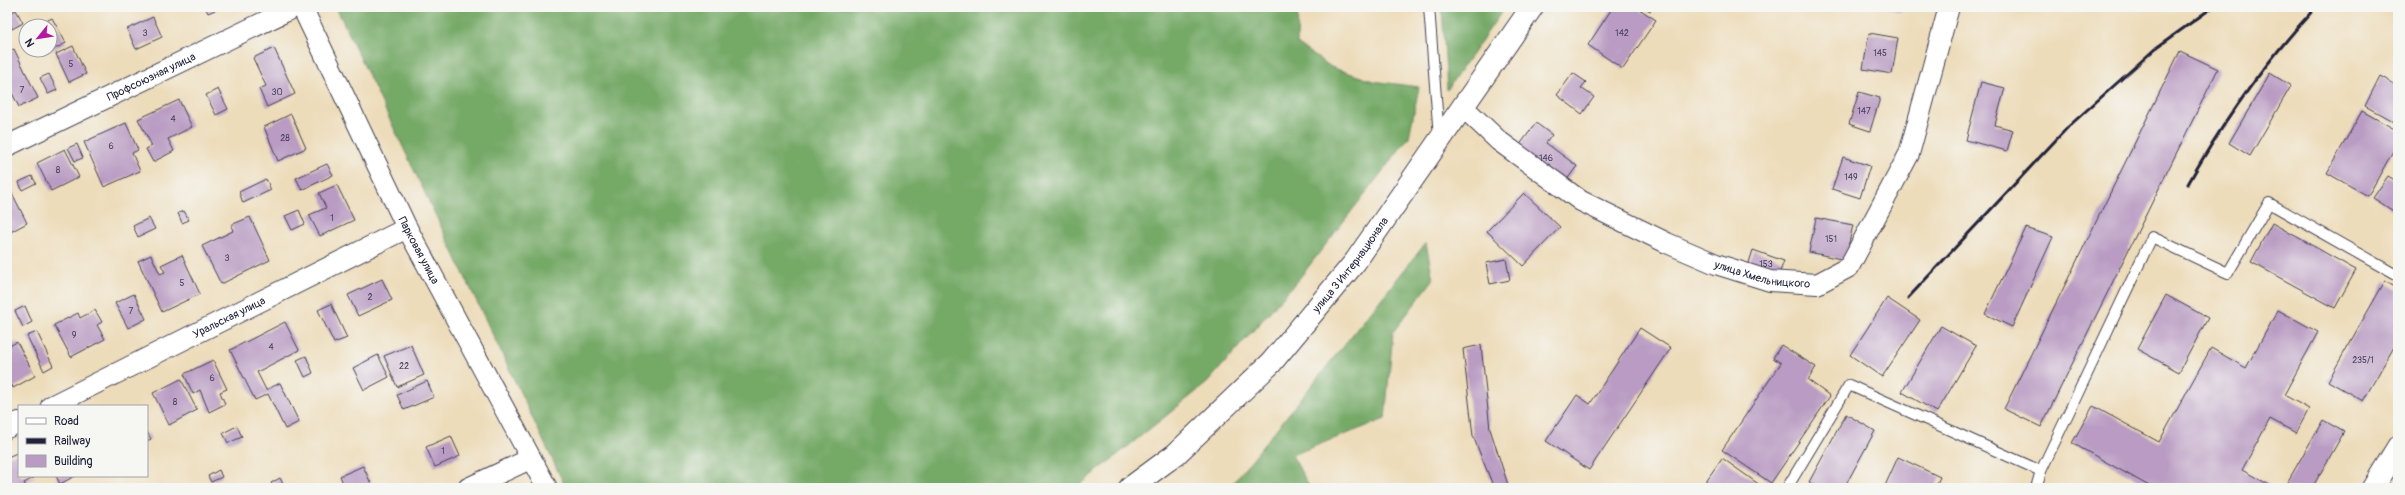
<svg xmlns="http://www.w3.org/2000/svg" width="2405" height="495" viewBox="0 0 2405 495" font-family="Pangolin,sans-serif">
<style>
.forest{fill:#74a966;stroke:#4b6650}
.building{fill:#b99bc3}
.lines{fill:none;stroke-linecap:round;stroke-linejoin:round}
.service-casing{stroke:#403e4e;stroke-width:12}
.minor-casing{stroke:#403e4e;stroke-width:22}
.secondary-casing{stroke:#403e4e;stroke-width:24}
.service{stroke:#fff;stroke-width:10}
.minor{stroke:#fff;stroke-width:20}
.secondary{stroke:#fff;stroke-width:22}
.rail{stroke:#22223b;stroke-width:3}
.labels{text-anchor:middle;stroke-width:3;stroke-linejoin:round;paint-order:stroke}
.number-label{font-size:9px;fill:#48405d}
.street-label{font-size:11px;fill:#22223b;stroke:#f6f6f2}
</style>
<rect width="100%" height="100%" fill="#f6f6f2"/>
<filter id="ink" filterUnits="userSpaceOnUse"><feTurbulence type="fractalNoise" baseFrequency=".025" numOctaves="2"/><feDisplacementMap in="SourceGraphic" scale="8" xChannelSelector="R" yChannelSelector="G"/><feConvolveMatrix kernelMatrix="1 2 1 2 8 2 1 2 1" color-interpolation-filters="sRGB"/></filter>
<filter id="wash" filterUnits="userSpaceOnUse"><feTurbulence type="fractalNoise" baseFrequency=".012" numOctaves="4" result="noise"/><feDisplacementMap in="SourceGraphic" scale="16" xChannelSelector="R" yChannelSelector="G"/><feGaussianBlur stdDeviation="0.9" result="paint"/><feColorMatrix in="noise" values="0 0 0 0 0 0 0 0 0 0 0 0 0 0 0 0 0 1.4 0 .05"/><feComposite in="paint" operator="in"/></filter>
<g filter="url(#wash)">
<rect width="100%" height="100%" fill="#eddcba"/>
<!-- forest -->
<g class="forest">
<polygon points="336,7 1298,7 1297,44 1331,67 1373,81 1419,87 1409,137 1302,275 1207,383 1076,488 566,488"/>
<polygon points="1442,7 1505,7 1447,90"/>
<polygon points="1426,243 1433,280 1393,332 1385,419 1292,455 1310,488 1229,488"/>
</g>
<g id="blocks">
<!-- building -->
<g class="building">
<polygon points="205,7 222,7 208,13"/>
<polygon points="1613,7 1636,7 1656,20 1623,69 1588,45"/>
<polygon points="1644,7 1652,7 1650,11"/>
<polygon points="1884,7 1902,7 1901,12"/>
<polygon points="16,10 23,23 12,29 7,14"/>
<polygon points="153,17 162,37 136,49 127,29"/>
<polygon points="52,18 66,43 43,55 41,50 50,50 50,26 37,26"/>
<polygon points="1869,33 1898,38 1892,74 1863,69"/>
<polygon points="73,46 86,74 69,82 56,54"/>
<polygon points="274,48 295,94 267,107 259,89 266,86 253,58"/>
<polygon points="14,49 38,98 19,107 7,83 7,52"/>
<polygon points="2180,51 2218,69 2041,427 2004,409"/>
<polygon points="1573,73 1586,82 1581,88 1594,97 1582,114 1557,95"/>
<polygon points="2270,73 2291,86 2250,156 2229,143"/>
<polygon points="49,74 57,90 48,94 40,78"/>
<polygon points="2380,76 2398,86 2398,124 2365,106"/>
<polygon points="1981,82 2005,88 1995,125 2013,130 2007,151 1966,140"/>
<polygon points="218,89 228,109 216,115 206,95"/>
<polygon points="1859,92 1880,98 1870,131 1849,124"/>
<polygon points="179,100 192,127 168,139 174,151 153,162 146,149 152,146 138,119"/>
<polygon points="2362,111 2398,131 2398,142 2368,196 2327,173"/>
<polygon points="291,114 306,148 278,161 264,127"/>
<polygon points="126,123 138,150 132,153 140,171 104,187 84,142"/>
<polygon points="1536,123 1552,135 1546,143 1577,166 1563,185 1516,150"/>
<polygon points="77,144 83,158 75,161 68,148"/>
<polygon points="65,149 79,177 51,191 37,163"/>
<polygon points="1843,157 1870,166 1860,198 1832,189"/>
<polygon points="327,164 333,175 302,190 296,178"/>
<polygon points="32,176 36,183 22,190 19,182"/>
<polygon points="2388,176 2398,182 2398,214 2373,198"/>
<polygon points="266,179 271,190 243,203 239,192"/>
<polygon points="7,183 27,223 7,234"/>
<polygon points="337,185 354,220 320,236 309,215 326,208 319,193"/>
<polygon points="1524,193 1560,227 1523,266 1487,231"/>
<polygon points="299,210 305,224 292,230 285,216"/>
<polygon points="184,211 189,220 182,223 178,213"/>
<polygon points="250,217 270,260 221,284 202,246 233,231 231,225"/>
<polygon points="149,218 155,229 138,237 133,226"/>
<polygon points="1816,218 1853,225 1845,260 1809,252"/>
<polygon points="2272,223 2356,270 2335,308 2251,262"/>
<polygon points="2026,228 2053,237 2012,327 1985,314"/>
<polygon points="1753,250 1784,261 1778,277 1748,266"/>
<polygon points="151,255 160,274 165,272 161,265 182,255 200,294 162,312 138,261"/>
<polygon points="1506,259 1510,280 1490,284 1486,263"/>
<polygon points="382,279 392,300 358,316 348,295"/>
<polygon points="2385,281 2398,289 2398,340 2363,401 2328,381"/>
<polygon points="134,294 146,319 128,328 115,303"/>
<polygon points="2166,295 2208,318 2179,372 2137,349"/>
<polygon points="1887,298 1920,320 1882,377 1850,355"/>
<polygon points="331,304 347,338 334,343 318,310"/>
<polygon points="25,306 32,322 23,327 15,311"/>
<polygon points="95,310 102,322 97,325 105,339 71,357 54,325 78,313 80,318"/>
<polygon points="2278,310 2318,332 2284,395 2309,409 2296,433 2270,419 2242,470 2275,488 2148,488 2149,486 2072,443 2093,406 2159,442 2211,348 2246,368"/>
<polygon points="285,322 299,350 257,372 266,390 280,383 299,422 285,429 268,394 255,400 230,350"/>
<polygon points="1941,326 1976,346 1937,412 1902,392"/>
<polygon points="1640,328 1671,348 1589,470 1546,441 1577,395 1590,404"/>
<polygon points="37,332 53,366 44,371 27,336"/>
<polygon points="17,342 35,376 13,388 12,385 7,387 7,347"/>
<polygon points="411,345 424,375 397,387 384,356"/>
<polygon points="1481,345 1490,429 1509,488 1491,488 1492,483 1473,436 1463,349"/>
<polygon points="1781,345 1816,367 1808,380 1830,396 1771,483 1722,450 1781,363 1773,358"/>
<polygon points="378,355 389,377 364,390 353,368"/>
<polygon points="306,356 313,373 305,377 297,360"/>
<polygon points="213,360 227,389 220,392 225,404 209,412 200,390 193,394 184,374"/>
<polygon points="181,379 197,410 169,425 153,393"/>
<polygon points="427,381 434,397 404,410 397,395"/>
<polygon points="1846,414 1875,431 1844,488 1821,488 1809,482"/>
<polygon points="2323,420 2344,432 2312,488 2284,488"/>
<polygon points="237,426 242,437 228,443 223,433"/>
<polygon points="147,432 151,439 147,441"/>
<polygon points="451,436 460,456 435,467 426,447"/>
<polygon points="19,452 19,476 35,477 24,483 27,488 7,488 7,455 10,456"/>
<polygon points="1898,457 1940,477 1935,488 1884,488"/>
<polygon points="1722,458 1764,488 1701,488"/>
<polygon points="363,466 373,488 345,488 340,476"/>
<polygon points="219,470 222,477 211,482 208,476"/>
<polygon points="56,476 75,476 60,484"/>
<polygon points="280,478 285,488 274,488 271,483"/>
</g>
</g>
</g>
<g filter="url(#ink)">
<use href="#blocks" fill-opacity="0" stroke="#403e4e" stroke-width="1"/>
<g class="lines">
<defs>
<g id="service">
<polyline points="1429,7 1439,137"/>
<polyline points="1787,488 1849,385 2041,471"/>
<polyline points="2036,488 2041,471 2152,237 2228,273 2269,203 2398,276"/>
</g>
<g id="minor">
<path id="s1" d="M302,7L407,228L547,488"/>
<path id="s2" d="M1463,107L1499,141L1581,201L1667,243L1716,264L1770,281L1817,284L1849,267L1909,154L1949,7"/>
<path id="s3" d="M7,146L295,7"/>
<path id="s4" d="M51,406L407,228"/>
<polyline points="7,428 19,422"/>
<polyline points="468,488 530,459"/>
</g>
<g id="secondary">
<path id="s5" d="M1130,488L1176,454L1271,363L1355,262L1532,7"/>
<polyline points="2373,488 2398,447"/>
</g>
</defs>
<!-- service casing -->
<use href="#service" class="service-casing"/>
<!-- minor casing -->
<use href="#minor" class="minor-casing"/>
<!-- secondary casing -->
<use href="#secondary" class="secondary-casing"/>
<!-- service -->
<use href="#service" class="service"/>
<!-- minor -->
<use href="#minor" class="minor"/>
<!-- secondary -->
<use href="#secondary" class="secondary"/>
<!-- rail -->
<g class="rail">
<path d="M2188,184C2224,120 2266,61 2316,7"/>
<polyline points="1908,298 2068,127 2156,48 2213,7"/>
</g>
</g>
</g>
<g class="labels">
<!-- number labels -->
<g class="number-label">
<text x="145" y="36">3</text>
<text x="1622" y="36">142</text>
<text x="1880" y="56">145</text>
<text x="71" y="67">5</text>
<text x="22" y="93">7</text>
<text x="277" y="95">30</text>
<text x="1864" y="114">147</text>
<text x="173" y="122">4</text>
<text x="285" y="141">28</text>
<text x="111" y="149">6</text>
<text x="1546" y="161">146</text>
<text x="58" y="173">8</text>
<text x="1851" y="180">149</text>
<text x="332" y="221">1</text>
<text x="1831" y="242">151</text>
<text x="227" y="261">3</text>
<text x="1766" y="267">153</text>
<text x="182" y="286">5</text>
<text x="370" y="300">2</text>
<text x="131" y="314">7</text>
<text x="74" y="338">9</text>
<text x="271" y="350">4</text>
<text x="2363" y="363">235/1</text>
<text x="404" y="369">22</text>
<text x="212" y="381">6</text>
<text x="175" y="405">8</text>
<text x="443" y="454">1</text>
</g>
<!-- street labels -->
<g class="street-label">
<text dy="4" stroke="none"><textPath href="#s3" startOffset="160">Профсоюзная улица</textPath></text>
<text dy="4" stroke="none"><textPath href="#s1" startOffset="270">Парковая улица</textPath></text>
<text dy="4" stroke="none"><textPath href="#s5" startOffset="315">улица 3 Интернационала</textPath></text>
<text dy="4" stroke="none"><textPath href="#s2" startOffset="348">улица Хмельницкого</textPath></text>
<text dy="4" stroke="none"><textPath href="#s4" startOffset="199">Уральская улица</textPath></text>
</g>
</g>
<!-- margin -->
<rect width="2405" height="495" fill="none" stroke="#f6f6f2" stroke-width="24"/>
<!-- legend -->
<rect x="18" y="405" width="130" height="72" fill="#f6f6f2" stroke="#a1a1a9"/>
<rect x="26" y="418" width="20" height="6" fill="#ffffff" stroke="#a1a1a9"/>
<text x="54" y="425" font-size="12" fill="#22223b">Road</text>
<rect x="26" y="438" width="20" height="6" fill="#22223b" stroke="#a1a1a9"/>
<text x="54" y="445" font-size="12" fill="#22223b">Railway</text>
<rect x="26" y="455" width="20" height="12" fill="#b99bc3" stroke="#a1a1a9"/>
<text x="54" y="465" font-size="12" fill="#22223b">Building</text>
<!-- north arrow -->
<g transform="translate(38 38) rotate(240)"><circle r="19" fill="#f6f6f2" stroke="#a1a1a9"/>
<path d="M0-3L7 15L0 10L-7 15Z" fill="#b5179e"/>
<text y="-6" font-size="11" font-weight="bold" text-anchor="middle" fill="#22223b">N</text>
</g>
</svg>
